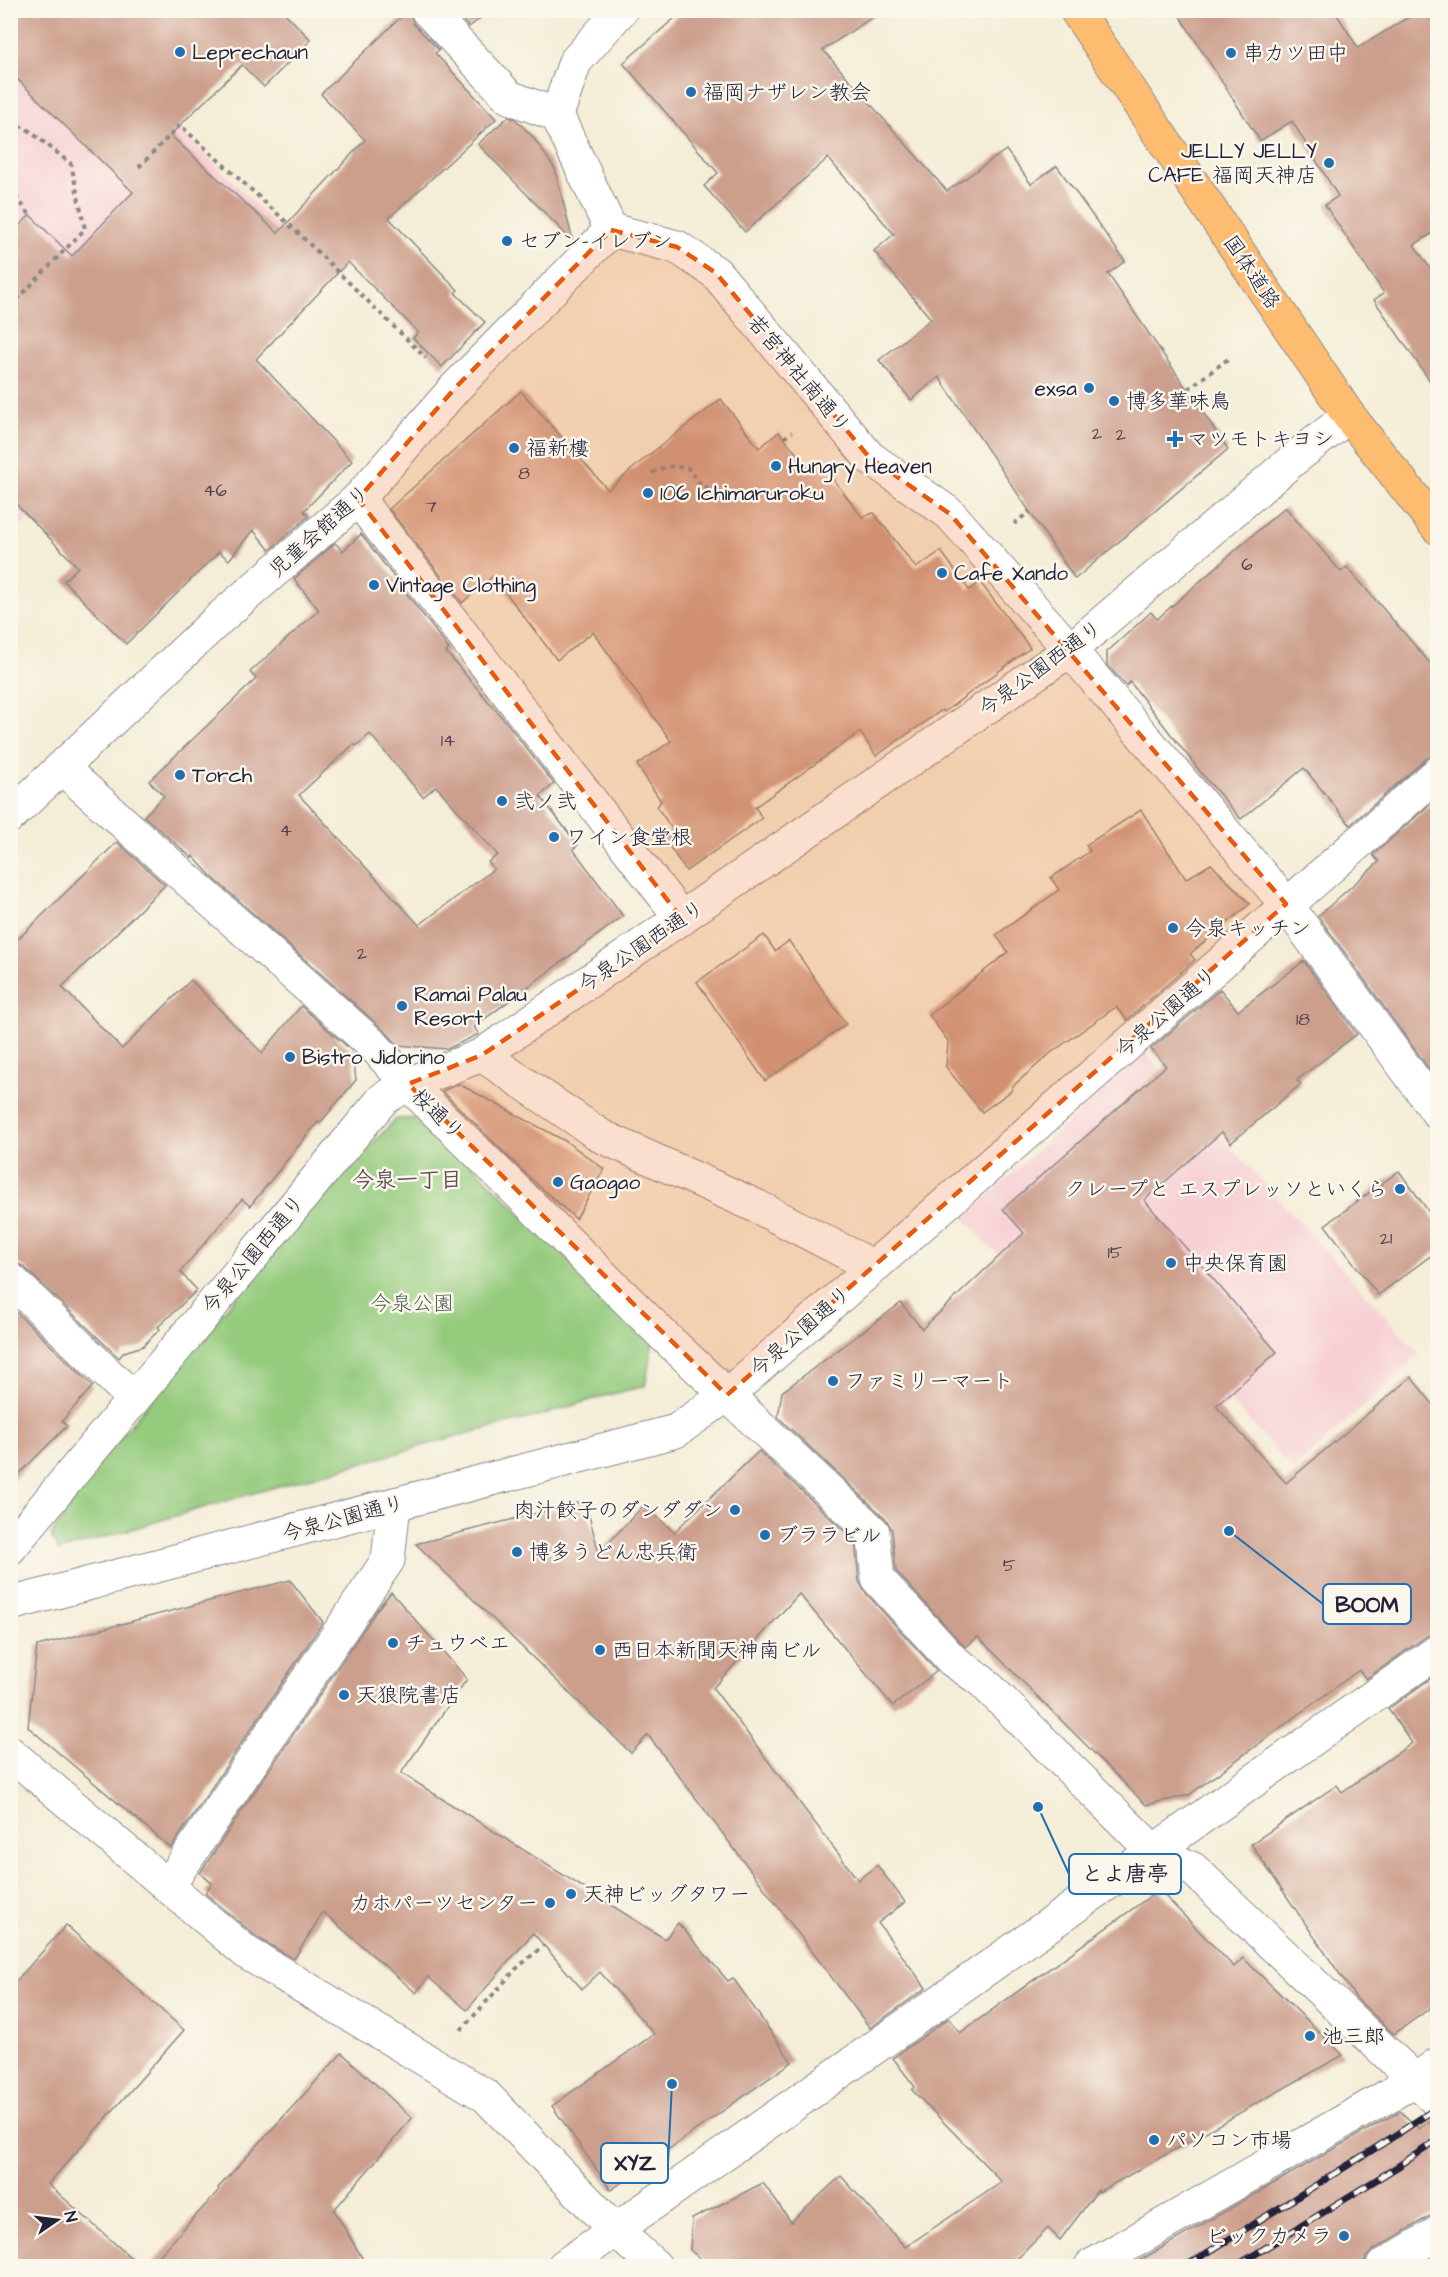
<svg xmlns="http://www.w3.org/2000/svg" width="1448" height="2277" viewBox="0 0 1448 2277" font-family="'Architects Daughter','Klee One',sans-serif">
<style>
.built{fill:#f7cfd4}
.green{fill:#94cb7d;stroke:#5b765c;stroke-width:1.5}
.building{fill:#cc9e8c;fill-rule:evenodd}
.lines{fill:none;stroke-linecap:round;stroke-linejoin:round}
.minor-casing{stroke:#8b8889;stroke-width:35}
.highway-casing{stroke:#8b8889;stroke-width:35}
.path{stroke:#8b8889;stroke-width:4;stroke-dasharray:4.5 4.5;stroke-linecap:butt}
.minor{stroke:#fff;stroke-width:33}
.highway{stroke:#febc70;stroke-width:33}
.rail-casing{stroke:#22223b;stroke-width:7}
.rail{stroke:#fbf7ec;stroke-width:4.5;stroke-dasharray:14;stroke-linecap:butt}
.marked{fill:#e8590c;fill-opacity:0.2;stroke:#e8590c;stroke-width:4.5;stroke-dasharray:12 8;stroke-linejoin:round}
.poi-dot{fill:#1f6fb2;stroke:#fbf7ec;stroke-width:2}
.labels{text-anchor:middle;stroke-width:5;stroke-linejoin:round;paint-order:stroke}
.number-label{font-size:18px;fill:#4c414f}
.poi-label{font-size:21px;fill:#22223b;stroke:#fbf7ec;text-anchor:start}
.street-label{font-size:21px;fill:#22223b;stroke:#fbf7ec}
.park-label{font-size:21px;fill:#4a5d52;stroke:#fbf7ec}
.neighbourhood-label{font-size:22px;font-weight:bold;fill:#5e4d57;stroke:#fbf7ec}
.leader{fill:none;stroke:#1f6fb2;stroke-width:2}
.callout-dot{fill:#1f6fb2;stroke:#fbf7ec;stroke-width:2}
.callout{fill:#fbf7ec;stroke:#1f6fb2;stroke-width:2}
.callout-label{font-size:22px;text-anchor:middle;font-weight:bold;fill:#22223b}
</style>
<rect width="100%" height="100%" fill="#fbf7ec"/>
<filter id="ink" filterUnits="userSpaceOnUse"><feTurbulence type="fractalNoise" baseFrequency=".0167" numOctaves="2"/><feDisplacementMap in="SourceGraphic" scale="12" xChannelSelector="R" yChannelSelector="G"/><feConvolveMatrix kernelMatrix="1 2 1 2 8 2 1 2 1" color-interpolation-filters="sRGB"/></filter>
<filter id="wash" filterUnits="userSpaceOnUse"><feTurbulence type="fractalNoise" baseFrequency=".008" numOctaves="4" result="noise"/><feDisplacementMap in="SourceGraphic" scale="24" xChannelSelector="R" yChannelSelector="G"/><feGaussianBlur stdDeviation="1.35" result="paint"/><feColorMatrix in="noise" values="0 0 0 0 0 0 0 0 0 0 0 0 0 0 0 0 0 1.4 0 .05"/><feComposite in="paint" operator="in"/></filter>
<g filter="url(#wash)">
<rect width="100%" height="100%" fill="#f4edd7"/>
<!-- built -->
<g class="built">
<polygon points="10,11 61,11 288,237 21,527 10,516 10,227 16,221 10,215"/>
<polygon points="1144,1052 1420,1354 1294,1470 1231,1401 1182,1446 1064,1327 964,1218"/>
</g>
<!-- green -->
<polygon class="green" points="424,1118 653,1342 645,1386 604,1396 535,1417 465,1434 222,1502 58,1551 51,1535 93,1470 299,1220 396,1119"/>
<g id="blocks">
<!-- building -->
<g class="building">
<polygon points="10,10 282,10 311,40 264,87 242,65 170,135 278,233 365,140 321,94 408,10 413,23 439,50 435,53 496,119 389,218 458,290 455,293 485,322 442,367 413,338 418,332 348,262 256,359 352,461 304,511 309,516 270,550 253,530 229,560 219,552 126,644 64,581 78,567 10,498 10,235 30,215 72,256 133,192 10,72"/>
<polygon points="453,10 491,10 469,27"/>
<polygon points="684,10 883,10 823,50 947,191 1006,150 1031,184 1057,166 1125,261 1108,274 1228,449 1075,579 939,377 911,400 879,360 931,319 874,251 894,234 828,158 745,232 704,186 718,173 623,63"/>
<polygon points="1176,10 1334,10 1358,48 1420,10 1437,10 1437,230 1414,245 1437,278 1437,391 1374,300 1384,293 1325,205 1338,196 1292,121 1260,141"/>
<polygon points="508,117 515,119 533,137 555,169 573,242 478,144"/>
<polygon points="521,391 608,490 645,458 721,399 759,448 779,432 810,470 820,462 862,517 874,513 916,568 941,551 969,590 980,582 1030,648 944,712 942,710 876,756 860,732 755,807 762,818 686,871 663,837 673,830 657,807 661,801 637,765 671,741 593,632 557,660 493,576 462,603 389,509"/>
<polygon points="1285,507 1341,572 1347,567 1437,671 1437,755 1426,759 1350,825 1304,768 1241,819 1202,774 1130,682 1126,686 1107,665 1107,652 1151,612 1157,619"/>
<path d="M361,534L449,649L446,652L506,722L554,784L540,796L578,845L573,849L623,916L474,1027L479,1034L447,1049L398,1045L386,1032L211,876L193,856L192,858L144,816L164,796L149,781L256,679L250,672L319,610L294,579L335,543L343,551ZM370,734L423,797L436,786L498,855L488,862L494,869L419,925L299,795L354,744L356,746Z"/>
<polygon points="1437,798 1437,1080 1318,916 1379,862 1373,855"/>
<polygon points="1141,810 1186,879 1211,864 1250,904 1190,954 1195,960 1127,1020 1116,1007 1052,1052 1013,1086 1011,1091 982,1112 946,1067 948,1041 929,1015 1008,952 996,935 1059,890 1051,878 1090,851 1086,845"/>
<polygon points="117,842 165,885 62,987 122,1049 191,980 262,1053 301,1006 352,1051 356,1080 320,1123 318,1122 250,1206 242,1199 180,1272 197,1290 158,1327 160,1329 143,1346 124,1352 119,1358 23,1266 10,1261 10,947"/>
<polygon points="764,935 775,951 789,941 846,1024 765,1081 697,982"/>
<polygon points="1304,961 1357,1034 1297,1080 1301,1084 1231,1143 1222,1132 1144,1200 1277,1352 1216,1406 1286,1483 1411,1377 1437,1409 1437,1632 1427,1636 1366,1679 1359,1670 1189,1795 1146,1805 978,1637 966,1647 964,1646 896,1571 892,1530 886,1519 778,1417 782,1392 901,1303 922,1329 1024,1233 1003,1209 1166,1066 1151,1049 1220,989 1238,1011"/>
<polygon points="459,1084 567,1142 604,1169 576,1219 526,1174 442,1091"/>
<polygon points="1399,1171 1437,1223 1437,1251 1378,1295 1325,1225"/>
<polygon points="10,1306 93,1386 62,1421 67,1426 10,1483"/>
<polygon points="759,1451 855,1541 859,1581 864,1591 937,1671 893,1706 799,1594 713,1688 858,1880 877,1865 905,1902 878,1923 926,1988 870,2028 648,1735 631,1753 416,1544 585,1501 599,1553 644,1505 674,1532"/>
<polygon points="290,1580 323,1622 171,1848 28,1727 37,1646"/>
<polygon points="391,1592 467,1679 401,1773 665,1939 678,1923 728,1981 733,1978 792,2062 611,2190 552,2106 654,2034 600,1972 582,1989 533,1933 467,2010 428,1977 416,1993 323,1912 294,1959 258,1938 205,1893 212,1883 200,1873 376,1611"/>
<polygon points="1437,1674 1437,2003 1394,2034 1356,1998 1251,1844 1337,1785 1342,1792 1412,1743 1388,1709"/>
<polygon points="1159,1890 1234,1967 1243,1958 1343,2055 1099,2192 1098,2190 1060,2240 1048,2228 1010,2266 709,2266 690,2250 692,2219 763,2183 791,2222 841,2176 905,2247 1002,2182 912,2090 915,2087 893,2058 949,2018 960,2033"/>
<polygon points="66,1925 184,2030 48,2184 140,2266 10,2266 10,1988"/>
<polygon points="342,2053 412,2118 334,2210 367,2266 150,2266 219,2190 218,2188"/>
<polygon points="1400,2111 1419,2129 1431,2119 1437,2120 1437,2214 1428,2217 1373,2250 1366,2257 1364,2266 1130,2266"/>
</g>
</g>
</g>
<g filter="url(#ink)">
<use href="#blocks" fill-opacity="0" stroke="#8b8889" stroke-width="1.5"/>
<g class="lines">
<defs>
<g id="minor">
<polyline points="427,10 509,97 557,115"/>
<polyline points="557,115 611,230"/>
<polyline points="557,115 575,62 621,10"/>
<polyline points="611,230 677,247 716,273 869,457 950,514 1070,650 1286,904 1438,1113"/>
<polyline points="358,499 682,919"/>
<polyline points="62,768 374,1046 408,1084 663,1335 873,1532 878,1579 952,1660 981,1680 1152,1850 1193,1869 1438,2102"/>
<polyline points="10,816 221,617 358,499 456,387 611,230"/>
<polyline points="482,1055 601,1136 756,1206 874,1267"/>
<polyline points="10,1279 133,1398"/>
<polyline points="10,1548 383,1099 408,1084 482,1055 1070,650 1294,459 1349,416"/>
<polyline points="10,1604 676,1431 727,1395 1438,773"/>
<polyline points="10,1753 247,1953 486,2096 615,2230 655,2266"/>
<polyline points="168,1886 388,1560 394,1504"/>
<polyline points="564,2266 1438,1651"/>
<polyline points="1091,2266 1414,2081 1438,2064"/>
<polyline points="1383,2266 1438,2233"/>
</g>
<polyline id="highway" points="1076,10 1349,416 1438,528"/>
</defs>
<!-- minor casing -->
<use href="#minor" class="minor-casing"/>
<!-- highway casing -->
<use href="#highway" class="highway-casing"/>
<!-- path -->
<g class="path">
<polyline points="10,124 26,128 71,164 85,229 10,307"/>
<polyline points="139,167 180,125 293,228 426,358"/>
<polyline points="10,189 30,215"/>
<polyline points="1188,389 1228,359"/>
<polyline points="784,438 792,432"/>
<polyline points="652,473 667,466 688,468 703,487 717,487"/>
<polyline points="1014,524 1030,511"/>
<polyline points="461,2030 516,1969 544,1945"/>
</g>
<!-- minor -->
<use href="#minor" class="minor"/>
<!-- highway -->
<use href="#highway" class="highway"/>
<defs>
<g id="rail">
<polyline points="1186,2266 1382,2144 1438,2107"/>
<polyline points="1236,2266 1397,2167 1438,2140"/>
</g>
</defs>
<!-- rail casing -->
<use href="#rail" class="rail-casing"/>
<!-- rail -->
<use href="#rail" class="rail"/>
</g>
</g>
<!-- marked area -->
<path class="marked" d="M611,230L677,247L716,273L869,457L950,514L1286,904L727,1395L408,1084L482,1055L682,919L358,499L456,387Z"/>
<!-- markers -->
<g class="poi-dot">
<circle cx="180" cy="52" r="6"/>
<circle cx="1231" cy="53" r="6"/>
<circle cx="691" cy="92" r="6"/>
<circle cx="1329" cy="163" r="6"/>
<circle cx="507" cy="241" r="6"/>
<circle cx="1089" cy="388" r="6"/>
<circle cx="1114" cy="401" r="6"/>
<path d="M1172 430h6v6h6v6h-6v6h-6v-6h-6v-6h6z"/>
<circle cx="514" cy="448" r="6"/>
<circle cx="776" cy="466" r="6"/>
<circle cx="648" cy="493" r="6"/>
<circle cx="942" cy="573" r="6"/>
<circle cx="374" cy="585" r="6"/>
<circle cx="180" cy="775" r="6"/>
<circle cx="502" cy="801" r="6"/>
<circle cx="554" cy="837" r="6"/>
<circle cx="1173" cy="928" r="6"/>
<circle cx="402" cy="1006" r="6"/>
<circle cx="290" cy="1057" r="6"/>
<circle cx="558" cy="1182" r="6"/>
<circle cx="1400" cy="1189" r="6"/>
<circle cx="1171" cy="1263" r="6"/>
<circle cx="833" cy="1381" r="6"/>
<circle cx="735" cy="1510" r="6"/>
<circle cx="765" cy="1535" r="6"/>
<circle cx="517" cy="1552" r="6"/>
<circle cx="393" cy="1643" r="6"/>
<circle cx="600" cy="1650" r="6"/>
<circle cx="344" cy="1695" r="6"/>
<circle cx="571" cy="1894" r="6"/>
<circle cx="550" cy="1903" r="6"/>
<circle cx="1310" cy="2036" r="6"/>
<circle cx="1154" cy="2140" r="6"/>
<circle cx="1344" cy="2236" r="6"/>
</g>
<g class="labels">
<!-- number labels -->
<g class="number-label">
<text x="1097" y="439">2</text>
<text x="1121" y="440">2</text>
<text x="524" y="479">8</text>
<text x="215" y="496">46</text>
<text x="431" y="512">7</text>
<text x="1247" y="570">6</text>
<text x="448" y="746">14</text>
<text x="286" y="836">4</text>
<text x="362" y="959">2</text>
<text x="1303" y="1025">18</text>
<text x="1386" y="1244">21</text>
<text x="1115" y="1258">15</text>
<text x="1009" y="1571">5</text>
</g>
<!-- poi labels -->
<g class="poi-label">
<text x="192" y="59">Leprechaun</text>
<text x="1243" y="60">串カツ田中</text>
<text x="703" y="99">福岡ナザレン教会</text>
<text x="1317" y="158" text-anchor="end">JELLY JELLY<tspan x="1317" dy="24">CAFE 福岡天神店</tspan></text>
<text x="519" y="248">セブン-イレブン</text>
<text x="1077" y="395" text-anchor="end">exsa</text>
<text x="1126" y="408">博多華味鳥</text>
<text x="1187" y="446">マツモトキヨシ</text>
<text x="526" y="455">福新樓</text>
<text x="788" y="473">Hungry Heaven</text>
<text x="660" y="500">106 Ichimaruroku</text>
<text x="954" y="580">Cafe Xando</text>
<text x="386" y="592">Vintage Clothing</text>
<text x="192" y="782">Torch</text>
<text x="514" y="808">弐ノ弐</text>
<text x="566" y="844">ワイン食堂根</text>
<text x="1185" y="935">今泉キッチン</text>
<text x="414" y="1001">Ramai Palau<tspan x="414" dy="24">Resort</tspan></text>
<text x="302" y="1064">Bistro Jidorino</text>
<text x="570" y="1189">Gaogao</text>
<text x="1388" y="1196" text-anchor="end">クレープと エスプレッソといくら</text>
<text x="1183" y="1270">中央保育園</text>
<text x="845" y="1388">ファミリーマート</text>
<text x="723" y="1517" text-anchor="end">肉汁餃子のダンダダン</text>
<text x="777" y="1542">ブララビル</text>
<text x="529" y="1559">博多うどん忠兵衛</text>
<text x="405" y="1650">チュウベエ</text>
<text x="612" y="1657">西日本新聞天神南ビル</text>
<text x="356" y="1702">天狼院書店</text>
<text x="583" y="1901">天神ビッグタワー</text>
<text x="538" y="1910" text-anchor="end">カホパーツセンター</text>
<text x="1322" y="2043">池三郎</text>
<text x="1166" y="2147">パソコン市場</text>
<text x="1332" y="2243" text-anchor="end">ビックカメラ</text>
</g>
<!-- street labels -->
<g class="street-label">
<text transform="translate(1252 272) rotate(56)" y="7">国体道路</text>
<text transform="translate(799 374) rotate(50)" y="7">若宮神社南通り</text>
<text transform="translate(319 531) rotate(-42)" y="7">児童会館通り</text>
<text transform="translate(1040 668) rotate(-36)" y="7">今泉公園西通り</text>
<text transform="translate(641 946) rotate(-34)" y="7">今泉公園西通り</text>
<text transform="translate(1166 1012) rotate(-41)" y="7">今泉公園通り</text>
<text transform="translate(438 1114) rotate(44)" y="7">桜通り</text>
<text transform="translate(253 1254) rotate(-50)" y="7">今泉公園西通り</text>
<text transform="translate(800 1331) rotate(-41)" y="7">今泉公園通り</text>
<text transform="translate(343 1518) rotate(-15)" y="7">今泉公園通り</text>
</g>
<!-- park labels -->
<g class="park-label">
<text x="412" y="1310">今泉公園</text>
</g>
<!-- neighbourhood labels -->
<g class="neighbourhood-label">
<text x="407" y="1187">今泉一丁目</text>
</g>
</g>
<!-- callouts -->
<path class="leader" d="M1229 1531L1323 1604M1038 1807L1069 1874M672 2084L668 2163"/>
<g class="callout-dot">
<circle cx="1229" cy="1531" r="6"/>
<circle cx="1038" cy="1807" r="6"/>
<circle cx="672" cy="2084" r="6"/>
</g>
<g class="callout">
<rect x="1323" y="1584" width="88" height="40" rx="6"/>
<rect x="1069" y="1854" width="112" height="40" rx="6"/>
<rect x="601" y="2143" width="67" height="40" rx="6"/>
</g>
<g class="callout-label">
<text x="1367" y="1612">BOOM</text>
<text x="1125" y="1881">とよ唐亭</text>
<text x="635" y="2170">XYZ</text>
</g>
<!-- margin -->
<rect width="1448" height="2277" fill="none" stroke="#fbf7ec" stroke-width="36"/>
<!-- north arrow -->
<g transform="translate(57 2220) rotate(76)" stroke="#fbf7ec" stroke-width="4.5" paint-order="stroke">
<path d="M0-4.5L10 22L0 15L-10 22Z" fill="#22223b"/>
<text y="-9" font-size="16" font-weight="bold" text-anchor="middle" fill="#22223b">N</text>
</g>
</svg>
